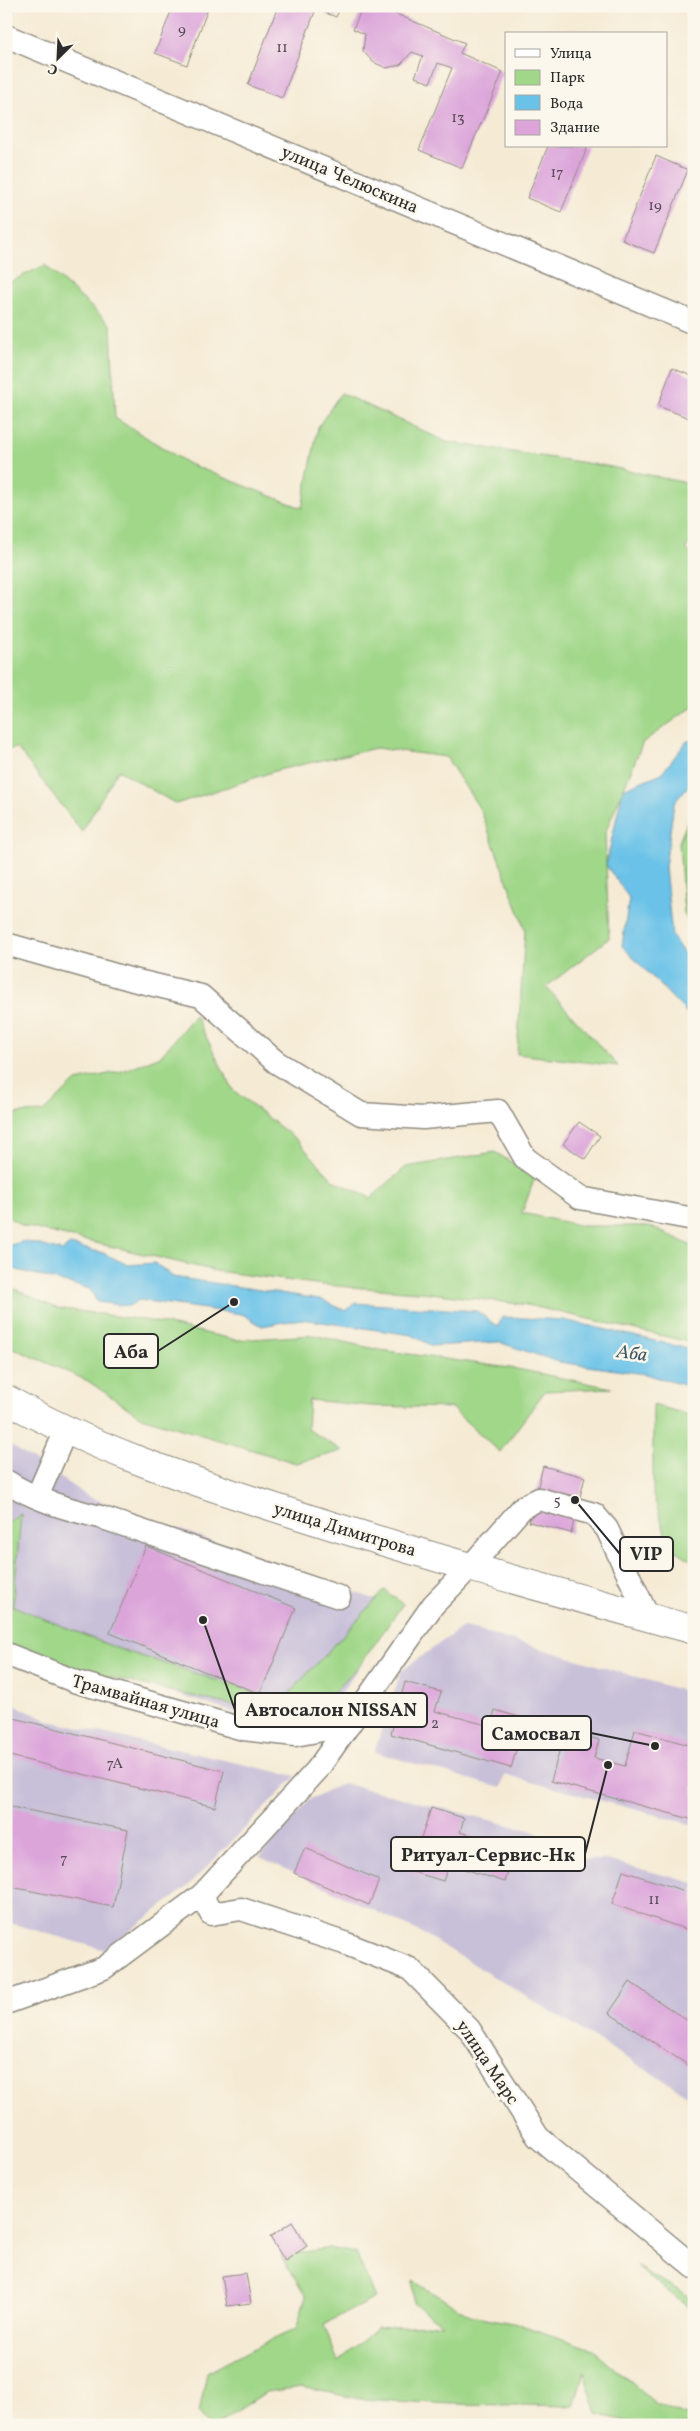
<svg xmlns="http://www.w3.org/2000/svg" width="700" height="2431" viewBox="0 0 700 2431" font-family="Vollkorn,serif">
<style>
.industrial{fill:#c8bfd8}
.green{fill:#a0d789;stroke:#66815a}
.water{fill:#6bc2e8;stroke:#4b768a}
.building{fill:#dba5da}
.lines{fill:none;stroke-linecap:round;stroke-linejoin:round}
.minor-casing{stroke:#908b80;stroke-width:25}
.major-casing{stroke:#908b80;stroke-width:30}
.minor{stroke:#fff;stroke-width:22}
.major{stroke:#fff;stroke-width:28}
.labels{text-anchor:middle;stroke-width:5;stroke-linejoin:round;paint-order:stroke}
.number-label{font-size:15px;fill:#574a57}
.street-label{font-size:18px;fill:#2b2b2b;stroke:#fbf7ec}
.water-label{font-size:19px;font-style:italic;fill:#3e5864;stroke:#fbf7ec}
.leader{fill:none;stroke:#2b2b2b;stroke-width:2}
.callout-dot{fill:#2b2b2b;stroke:#fbf7ec;stroke-width:2}
.callout{fill:#fbf7ec;stroke:#2b2b2b;stroke-width:2}
.callout-label{font-size:19px;text-anchor:middle;font-weight:bold;fill:#2b2b2b}
</style>
<rect width="100%" height="100%" fill="#fbf7ec"/>
<filter id="ink" filterUnits="userSpaceOnUse"><feTurbulence type="fractalNoise" baseFrequency=".02" numOctaves="2"/><feDisplacementMap in="SourceGraphic" scale="10" xChannelSelector="R" yChannelSelector="G"/><feConvolveMatrix kernelMatrix="1 2 1 2 8 2 1 2 1" color-interpolation-filters="sRGB"/></filter>
<filter id="wash" filterUnits="userSpaceOnUse"><feTurbulence type="fractalNoise" baseFrequency=".0096" numOctaves="4" result="noise"/><feDisplacementMap in="SourceGraphic" scale="20" xChannelSelector="R" yChannelSelector="G"/><feGaussianBlur stdDeviation="1.12" result="paint"/><feColorMatrix in="noise" values="0 0 0 0 0 0 0 0 0 0 0 0 0 0 0 0 0 1.4 0 .05"/><feComposite in="paint" operator="in"/></filter>
<g filter="url(#wash)">
<rect width="100%" height="100%" fill="#f5ebd5"/>
<!-- industrial -->
<g class="industrial">
<polygon points="6,1442 89,1497 399,1608 341,1694 261,1721 11,1642 6,1640"/>
<polygon points="464,1626 694,1694 694,1825 505,1775 501,1788 374,1752 401,1671"/>
<polygon points="6,1701 49,1721 296,1776 187,1887 105,1950 6,1922"/>
<polygon points="343,1783 537,1832 556,1859 607,1860 694,1883 694,2099 422,1933 260,1857 310,1799"/>
</g>
<!-- green -->
<g class="green">
<polygon points="45,265 111,325 115,418 189,464 302,508 318,427 341,393 447,442 606,466 687,483 694,490 694,536 686,548 694,559 694,706 643,742 605,833 609,938 546,987 618,1066 517,1054 525,929 481,811 446,757 376,748 278,770 176,804 118,770 82,832 17,748 6,750 6,284"/>
<polygon points="694,806 694,933 684,913 679,842"/>
<polygon points="195,1015 233,1090 297,1140 333,1180 371,1198 406,1167 495,1152 535,1177 522,1213 583,1226 649,1226 694,1247 694,1343 527,1305 431,1293 323,1285 216,1271 23,1226 6,1216 6,1114 43,1112 76,1081 122,1071 161,1056"/>
<polygon points="6,1285 56,1308 151,1321 237,1340 313,1335 380,1350 517,1369 612,1388 545,1391 500,1452 451,1408 371,1406 309,1400 307,1429 343,1451 296,1463 141,1417 88,1381 6,1345"/>
<polygon points="653,1405 694,1416 694,1562 669,1546 653,1494"/>
<polygon points="21,1514 13,1606 116,1648 282,1701 385,1590 403,1604 362,1662 327,1700 266,1713 87,1672 6,1645 6,1524"/>
<polygon points="329,2248 356,2253 375,2298 324,2324 338,2362 377,2328 442,2324 413,2303 413,2281 470,2315 518,2324 593,2349 656,2404 694,2419 694,2425 643,2425 597,2414 584,2371 574,2406 451,2404 360,2399 302,2387 266,2392 216,2425 209,2425 199,2413 207,2373 252,2349 296,2329 306,2296 281,2256"/>
<polygon points="636,2266 694,2299 694,2312"/>
</g>
<!-- water -->
<g class="water">
<polygon points="687,741 694,741 694,779 674,803 665,867 672,936 694,969 694,1020 622,946 629,898 606,865 623,789 662,773"/>
<polygon points="25,1241 62,1251 70,1245 103,1253 128,1265 155,1263 173,1277 320,1299 346,1311 355,1303 477,1311 498,1327 502,1317 564,1320 694,1350 694,1388 645,1374 559,1362 498,1342 432,1346 412,1335 301,1319 262,1326 242,1314 139,1300 129,1306 97,1302 90,1289 6,1267 6,1246"/>
</g>
<g id="blocks">
<!-- building -->
<g class="building">
<polygon points="173,6 209,6 187,65 155,53"/>
<polygon points="278,6 341,6 336,17 316,9 282,98 248,85"/>
<polygon points="363,6 377,6 465,43 460,53 503,72 462,168 419,150 452,68 438,63 430,83 415,77 423,56 412,52 400,65 386,68 373,62 363,51 365,34 353,29"/>
<polygon points="548,146 588,146 561,212 527,198"/>
<polygon points="656,156 688,170 654,253 622,240"/>
<polygon points="672,368 694,377 694,420 658,406"/>
<polygon points="579,1122 600,1136 585,1159 563,1144"/>
<polygon points="543,1466 585,1477 571,1533 529,1522"/>
<polygon points="146,1546 296,1608 260,1694 110,1633"/>
<polygon points="405,1682 441,1692 435,1711 490,1726 495,1710 525,1719 511,1768 391,1734"/>
<polygon points="6,1716 224,1771 215,1807 6,1755"/>
<polygon points="565,1730 599,1740 594,1758 625,1766 635,1730 693,1746 688,1764 694,1766 694,1820 551,1781"/>
<polygon points="6,1806 128,1830 113,1907 6,1886"/>
<polygon points="431,1808 464,1818 460,1832 515,1849 505,1882 449,1864 443,1881 410,1871"/>
<polygon points="305,1848 379,1880 369,1905 294,1873"/>
<polygon points="623,1871 694,1894 694,1932 612,1904"/>
<polygon points="630,1982 694,2025 694,2069 609,2013"/>
<polygon points="292,2222 307,2246 285,2261 270,2237"/>
<polygon points="246,2273 251,2303 227,2306 222,2276"/>
</g>
</g>
</g>
<g filter="url(#ink)">
<use href="#blocks" fill-opacity="0" stroke="#908b80" stroke-width="1"/>
<g class="lines">
<defs>
<g id="minor">
<polyline points="6,36 694,323"/>
<polyline points="6,944 133,980 201,996 276,1062 361,1114 423,1118 498,1111 525,1158 580,1198 694,1219"/>
<path d="M6,1481C35,1500 67,1509 100,1517L339,1597"/>
<polyline points="37,1497 66,1430"/>
<polyline points="6,1654 77,1682 243,1729 295,1735 349,1725"/>
<polyline points="202,1895 211,1914 241,1909 344,1943 410,1969 469,2029 538,2137 694,2267"/>
<polyline points="6,2003 104,1968 202,1895 317,1770 433,1605 469,1568 523,1507 539,1499 594,1514 607,1529 648,1617"/>
</g>
<path id="major" d="M6,1399C91,1447 183,1478 276,1508C414,1553 554,1591 694,1630"/>
</defs>
<!-- minor casing -->
<use href="#minor" class="minor-casing"/>
<!-- major casing -->
<use href="#major" class="major-casing"/>
<!-- minor -->
<use href="#minor" class="minor"/>
<!-- major -->
<use href="#major" class="major"/>
</g>
</g>
<g class="labels">
<!-- number labels -->
<g class="number-label">
<text x="182" y="34">9</text>
<text x="282" y="52">11</text>
<text x="458" y="122">13</text>
<text x="557" y="177">17</text>
<text x="655" y="210">19</text>
<text x="557" y="1505">5</text>
<text x="435" y="1728">2</text>
<text x="115" y="1768">7А</text>
<text x="64" y="1863">7</text>
<text x="654" y="1904">11</text>
</g>
<!-- street labels -->
<g class="street-label">
<text transform="translate(350 179) rotate(23)" y="6">улица Челюскина</text>
<text transform="translate(345 1529) rotate(17)" y="6">улица Димитрова</text>
<text transform="translate(146 1701) rotate(16)" y="6">Трамвайная улица</text>
<text transform="translate(488 2062) rotate(56)" y="6">улица Марс</text>
</g>
<!-- water labels -->
<g class="water-label">
<text transform="translate(632 1352) rotate(7)" y="7">Аба</text>
</g>
</g>
<!-- callouts -->
<path class="leader" d="M234 1302L158 1351M575 1500L620 1554M203 1620L235 1710M655 1746L591 1733M608 1765L585 1854"/>
<g class="callout-dot">
<circle cx="234" cy="1302" r="5"/>
<circle cx="575" cy="1500" r="5"/>
<circle cx="203" cy="1620" r="5"/>
<circle cx="655" cy="1746" r="5"/>
<circle cx="608" cy="1765" r="5"/>
</g>
<g class="callout">
<rect x="104" y="1334" width="54" height="34" rx="5"/>
<rect x="620" y="1537" width="53" height="34" rx="5"/>
<rect x="235" y="1693" width="192" height="34" rx="5"/>
<rect x="482" y="1716" width="109" height="34" rx="5"/>
<rect x="391" y="1837" width="194" height="34" rx="5"/>
</g>
<g class="callout-label">
<text x="131" y="1358">Аба</text>
<text x="646" y="1560">VIP</text>
<text x="331" y="1716">Автосалон NISSAN</text>
<text x="536" y="1740">Самосвал</text>
<text x="488" y="1861">Ритуал-Сервис-Нк</text>
</g>
<!-- margin -->
<rect width="700" height="2431" fill="none" stroke="#fbf7ec" stroke-width="25"/>
<!-- legend -->
<rect x="505" y="32" width="162" height="115" fill="#fbf7ec" stroke="#a8a59f"/>
<rect x="515" y="49" width="25" height="8" fill="#ffffff" stroke="#a8a59f"/>
<text x="550" y="58" font-size="15" fill="#2b2b2b">Улица</text>
<rect x="515" y="70" width="25" height="15" fill="#a0d789" stroke="#a8a59f"/>
<text x="550" y="82" font-size="15" fill="#2b2b2b">Парк</text>
<rect x="515" y="95" width="25" height="15" fill="#6bc2e8" stroke="#a8a59f"/>
<text x="550" y="108" font-size="15" fill="#2b2b2b">Вода</text>
<rect x="515" y="120" width="25" height="15" fill="#dba5da" stroke="#a8a59f"/>
<text x="550" y="132" font-size="15" fill="#2b2b2b">Здание</text>
<!-- north arrow -->
<g transform="translate(58 58) rotate(204)" stroke="#fbf7ec" stroke-width="4" paint-order="stroke">
<path d="M0-4L9 19L0 12L-9 19Z" fill="#2b2b2b"/>
<text y="-8" font-size="14" font-weight="bold" text-anchor="middle" fill="#2b2b2b">С</text>
</g>
</svg>
